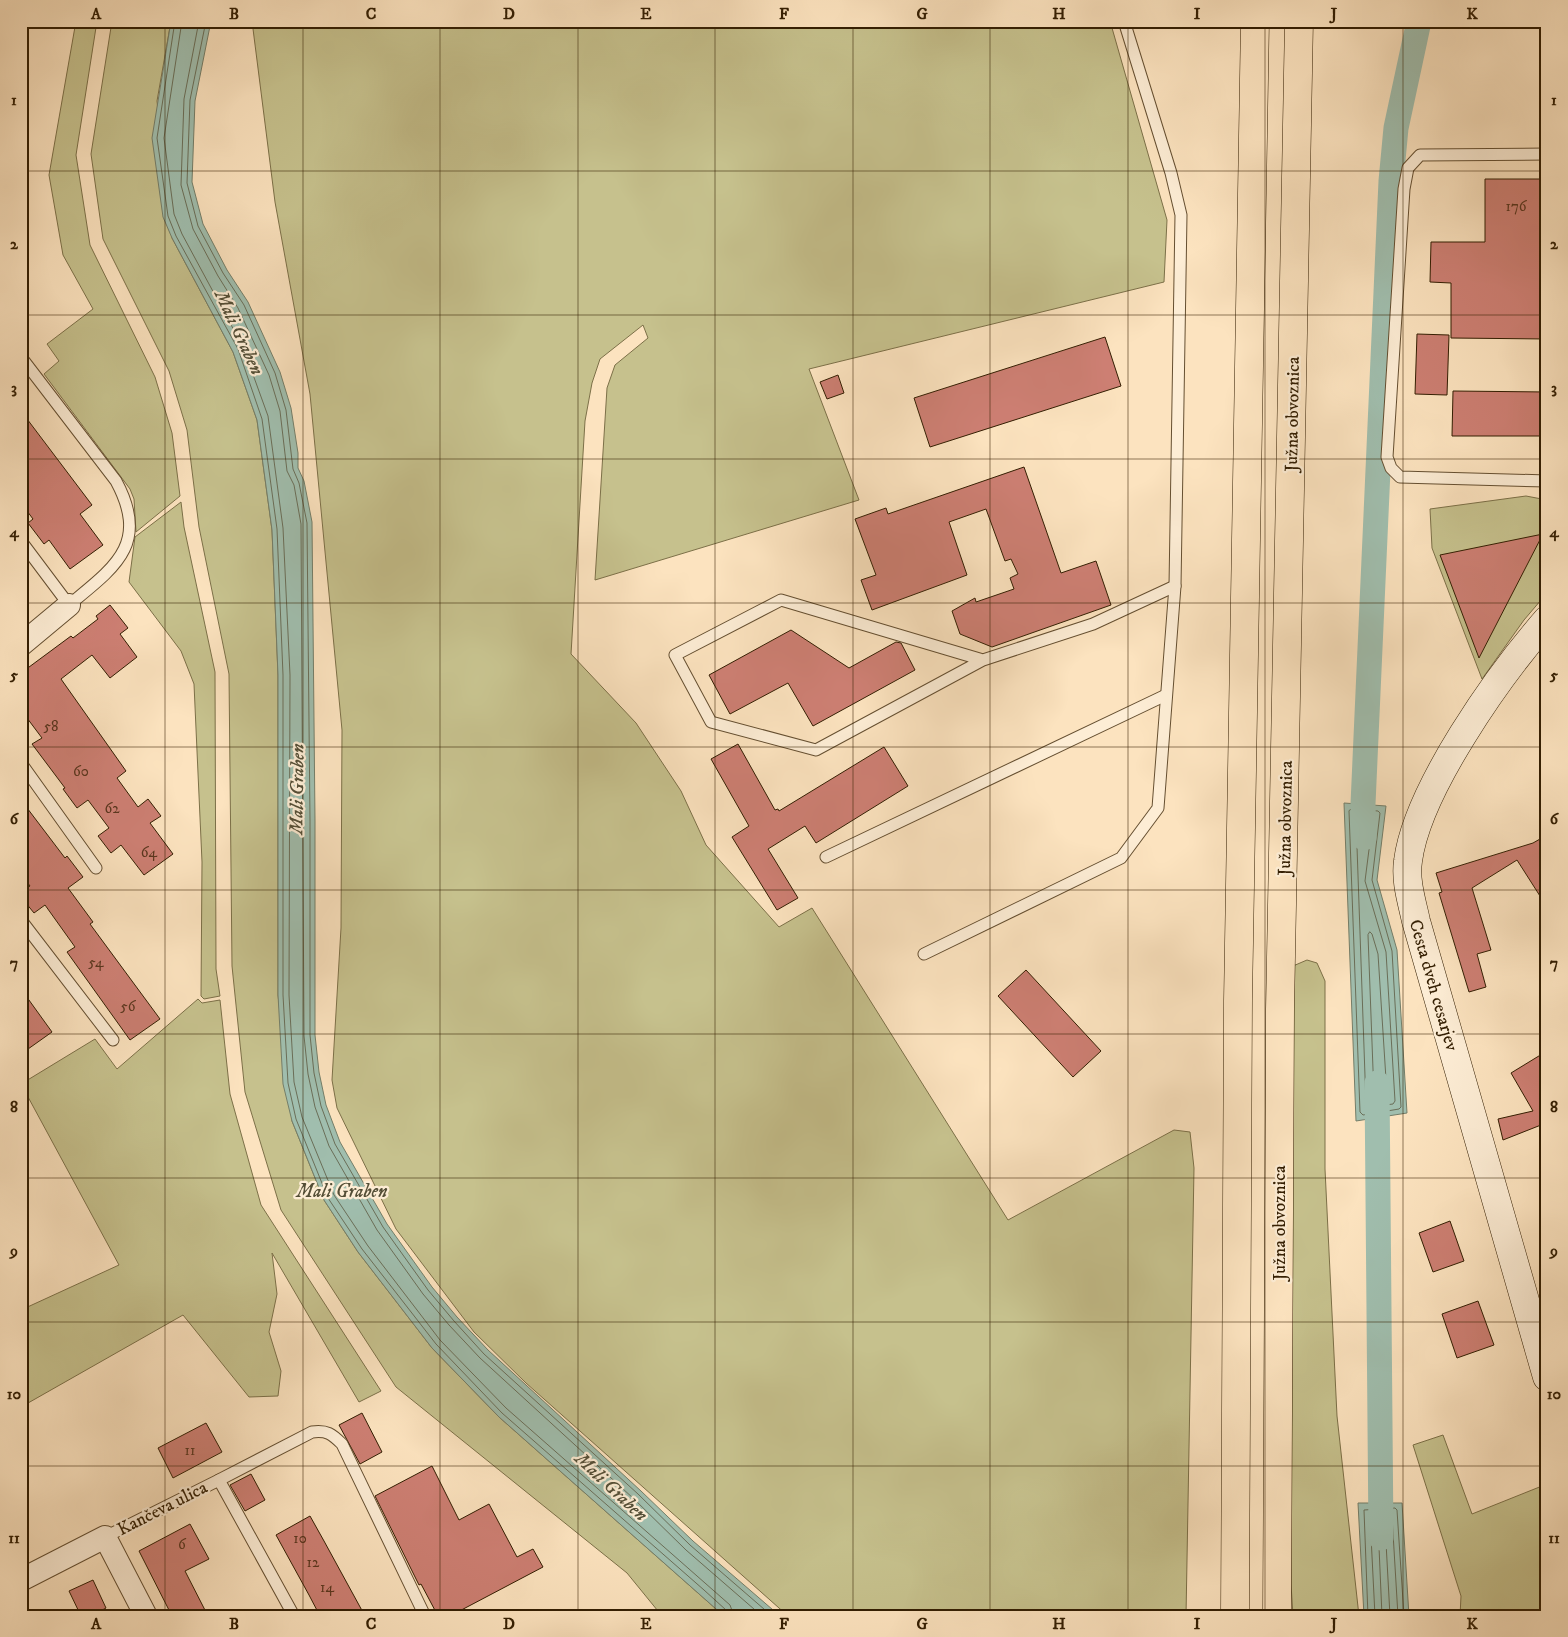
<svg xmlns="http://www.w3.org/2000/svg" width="1568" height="1637" viewBox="0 0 1568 1637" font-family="'IM FELL DW Pica',serif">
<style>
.green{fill:#c6c18d;stroke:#7c7048}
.water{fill:#a0beae;stroke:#747e69}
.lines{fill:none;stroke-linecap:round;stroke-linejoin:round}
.shore{stroke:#6a6e58;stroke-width:1}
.canal{stroke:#a0beae;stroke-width:25}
.building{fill:#cd7f73;stroke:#331e02}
.lane-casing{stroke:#654f31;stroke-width:13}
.street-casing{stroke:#654f31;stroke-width:24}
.secondary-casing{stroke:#331e02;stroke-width:29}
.highway-casing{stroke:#331e02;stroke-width:29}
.lane{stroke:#fdedd5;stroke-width:11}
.street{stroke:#fdedd5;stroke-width:22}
.secondary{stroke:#fdedd5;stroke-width:28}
.highway{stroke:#fce3bf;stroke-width:28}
.grid{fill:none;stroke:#331e02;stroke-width:1;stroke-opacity:0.55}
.labels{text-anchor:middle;stroke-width:4.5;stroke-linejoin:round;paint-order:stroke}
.number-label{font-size:15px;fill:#5a361e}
.street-label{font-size:18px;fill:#331e02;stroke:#fdedd5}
.water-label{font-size:19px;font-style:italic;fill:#544e36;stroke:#fdedd5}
.neatline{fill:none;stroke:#331e02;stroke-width:2}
.grid-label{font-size:16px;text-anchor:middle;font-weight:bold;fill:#331e02}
</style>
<rect width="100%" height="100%" fill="#fce3bf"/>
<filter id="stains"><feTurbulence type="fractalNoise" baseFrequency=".004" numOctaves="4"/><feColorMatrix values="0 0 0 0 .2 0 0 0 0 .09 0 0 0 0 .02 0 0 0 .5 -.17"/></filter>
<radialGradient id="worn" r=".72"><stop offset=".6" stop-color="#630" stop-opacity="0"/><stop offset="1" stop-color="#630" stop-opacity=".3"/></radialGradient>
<!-- green -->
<g class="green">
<polygon points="76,21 97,21 76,155 90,245 155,377 172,433 180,496 136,532 134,499 130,489 44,374 59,361 47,344 93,309 63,255 49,175"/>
<polygon points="112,21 171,21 157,101 172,238 233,352 257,420 272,530 278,675 278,995 292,1121 324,1200 358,1252 432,1348 499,1417 724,1616 662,1616 627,1573 396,1387 281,1210 245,1092 232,966 229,674 199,527 187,430 169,371 103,239 91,154"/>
<polygon points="252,21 1110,21 1167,220 1164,282 809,369 859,500 595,580 607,388 615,365 648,338 643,325 600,359 592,383 585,421 571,654 636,723 681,791 706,845 779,927 812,908 1008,1220 1174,1130 1190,1132 1194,1168 1186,1616 788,1616 526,1383 474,1332 396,1229 337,1108 332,1080 341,928 342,730 310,394 275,202"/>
<polygon points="1526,496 1547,500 1547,593 1524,620 1482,679 1432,548 1430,509"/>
<polygon points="181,502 184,527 215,672 216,969 220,996 204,999 201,996 202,862 194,684 181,651 129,582 135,537"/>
<polygon points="1307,960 1317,963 1325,981 1325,1169 1337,1416 1359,1616 1293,1616 1291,1584 1293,966"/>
<polygon points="198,999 202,1003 220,1000 230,1094 261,1205 381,1391 359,1402 272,1253 277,1294 269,1332 281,1371 278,1396 249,1397 183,1315 21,1407 21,1310 119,1265 21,1084 95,1039 117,1069"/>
<polygon points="1443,1435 1472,1514 1547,1484 1547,1616 1460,1616 1461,1596 1413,1445"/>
</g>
<!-- water -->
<g class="water">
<polygon points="171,21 211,21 195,101 192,182 203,224 227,270 248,302 280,372 291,408 298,453 298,468 304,481 312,522 315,821 315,1035 319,1072 326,1105 340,1142 387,1224 432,1287 457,1317 488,1350 641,1491 693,1541 780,1616 724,1616 499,1417 432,1348 358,1252 324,1200 292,1121 283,1084 278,995 278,675 272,530 257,420 233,352 172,238 163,217 152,138"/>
<polygon points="1344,803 1386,806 1377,880 1397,950 1407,1113 1356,1121"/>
<polygon points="1358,1503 1402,1503 1409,1616 1364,1616"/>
</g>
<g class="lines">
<!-- shore -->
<g class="shore">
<polyline points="175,21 157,138 168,216 176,236 238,349 262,419 277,529 283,675 283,995 288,1083 296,1119 328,1198 362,1249 436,1344 502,1413 704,1590 726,1610 727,1616"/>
<polyline points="182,21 164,138 174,214 182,234 243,347 268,416 283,528 290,675 289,995 294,1082 302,1117 334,1195 368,1246 440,1340 506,1408 730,1605 734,1616"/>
<polyline points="199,21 184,99 181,185 193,229 218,276 238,308 269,375 280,411 287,471 294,485 301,524 304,1036 308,1074 315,1107 329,1146 377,1230 423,1294 449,1325 480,1358 634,1499 686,1550 762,1616"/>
<polyline points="206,21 190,100 187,183 198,226 223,273 244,305 275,373 286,410 293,469 299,483 307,523 310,821 310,1035 314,1073 321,1106 335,1144 383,1227 428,1290 454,1321 484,1354 638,1494 690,1545 772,1616"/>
<polygon points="1352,809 1378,811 1380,813 1372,880 1392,951 1401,1107 1399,1109 1363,1115 1360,1112 1349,811"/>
<polygon points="1359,815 1373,818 1365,881 1386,952 1395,1101 1393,1104 1369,1107 1366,1105 1356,818"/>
<polygon points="1370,932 1372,934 1378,954 1387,1095 1385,1098 1376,1099 1374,1096 1368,935"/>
<polyline points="1368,1616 1364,1510 1395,1508 1397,1510 1404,1616"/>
<polyline points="1375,1616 1370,1516 1373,1514 1389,1514 1392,1516 1398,1616"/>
<polyline points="1382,1616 1378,1524 1381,1522 1385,1524 1390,1616"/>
</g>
<!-- canal -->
<g class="canal">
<polyline points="1364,838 1363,804 1391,181 1396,128 1419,21"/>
<polyline points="1377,1083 1381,1538"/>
</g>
</g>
<!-- building -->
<g class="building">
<polygon points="1485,179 1547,179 1547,339 1451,338 1451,283 1430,282 1431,242 1485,242"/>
<polygon points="1417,334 1449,335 1447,395 1415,394"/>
<polygon points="1105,337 1121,386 930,447 914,398"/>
<polygon points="838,375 844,393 827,399 820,382"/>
<polygon points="1453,391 1547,392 1547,436 1452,436"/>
<polygon points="21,411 92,505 80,514 103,545 70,569 49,540 44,544 28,523 33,519 21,503"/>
<polygon points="1024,467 1061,573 1096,561 1111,605 992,647 960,634 952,611 975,598 976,602 1014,589 1010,578 1018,574 1011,559 1005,561 986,509 949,522 967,575 872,610 861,580 876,575 855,519 886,508 888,514"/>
<polygon points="1543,534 1479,658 1440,555"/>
<polygon points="110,605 128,628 120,634 137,657 110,678 92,655 61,679 126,771 117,778 138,807 148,799 161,816 150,823 173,854 144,875 121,845 111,853 98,836 109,828 88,800 77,808 63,789 65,788 32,744 42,738 21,710 21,673 71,636 73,638 98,619 96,616"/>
<polygon points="791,630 849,668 896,642 901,643 915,670 813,726 788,683 730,714 709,675"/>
<polygon points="738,744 775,810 778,809 779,811 884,747 908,786 816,843 805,826 768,849 798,898 777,910 732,837 749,826 711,759"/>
<polygon points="21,800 65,858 67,856 83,877 68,888 93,922 90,924 160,1019 130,1040 67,952 75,947 45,905 34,913 21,897 21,892 30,886 21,874"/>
<polygon points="1547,835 1547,907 1517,860 1472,888 1491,950 1477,954 1486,987 1469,992 1439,893 1442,892 1436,873 1533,843"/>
<polygon points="1026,970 1101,1051 1073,1077 998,996"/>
<polygon points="21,989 52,1032 21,1054"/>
<polygon points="1547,1051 1547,1135 1541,1125 1503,1140 1498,1119 1533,1111 1511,1073"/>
<polygon points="1450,1221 1464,1261 1433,1272 1419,1233"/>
<polygon points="1478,1301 1494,1345 1457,1358 1442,1314"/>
<polygon points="362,1413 382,1452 360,1464 339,1425"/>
<polygon points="206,1423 222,1452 173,1478 158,1448"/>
<polygon points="432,1466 459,1520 489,1504 517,1557 533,1549 543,1567 450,1616 438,1616 421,1584 419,1585 375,1496"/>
<polygon points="251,1474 265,1500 245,1511 230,1485"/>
<polygon points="310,1516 324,1541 365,1616 320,1616 309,1595 276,1535"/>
<polygon points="190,1524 209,1559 185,1571 208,1616 172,1616 139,1551"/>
<polygon points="93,1580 106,1608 91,1616 81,1616 69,1591"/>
</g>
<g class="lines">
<defs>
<g id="lane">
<polyline points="1547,154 1420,155 1408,168 1404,189 1387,457 1391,468 1400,477 1547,481"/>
<path d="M21,357L116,481C150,544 115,567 69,605L21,541"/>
<polyline points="983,660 781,600 675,655 711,722 816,750 983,660 1093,624 1175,586"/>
<polyline points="21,763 96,868"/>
<polyline points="826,857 1166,695"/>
<polyline points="21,920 113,1040"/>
<polyline points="924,954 1121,858 1158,808 1175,586 1181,215 1171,173 1124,21"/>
<path d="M219,1480L312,1432C327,1430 332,1434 342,1444L425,1616"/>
<polyline points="105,1537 219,1480 294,1616"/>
</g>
<g id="street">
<polyline points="21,645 69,605"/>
<polyline points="21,1580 105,1537 146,1616"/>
</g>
<path id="secondary" d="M1547,620C1499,675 1417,790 1408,861C1405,881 1412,902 1416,921L1547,1377"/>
<g id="highway">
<polyline points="1235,1616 1238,1001 1255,21"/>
<polyline points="1277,1616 1280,1009 1299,21"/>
</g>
</defs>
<!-- lane casing -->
<use href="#lane" class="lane-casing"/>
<!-- street casing -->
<use href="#street" class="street-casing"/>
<!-- secondary casing -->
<use href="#secondary" class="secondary-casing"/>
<!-- highway casing -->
<use href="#highway" class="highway-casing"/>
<!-- lane -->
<use href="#lane" class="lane"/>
<!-- street -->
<use href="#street" class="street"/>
<!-- secondary -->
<use href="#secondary" class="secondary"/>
<!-- highway -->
<use href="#highway" class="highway"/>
</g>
<!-- grid -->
<path class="grid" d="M165,21V1616M303,21V1616M440,21V1616M578,21V1616M715,21V1616M853,21V1616M990,21V1616M1128,21V1616M1265,21V1616M1403,21V1616M21,171H1547M21,315H1547M21,459H1547M21,603H1547M21,747H1547M21,890H1547M21,1034H1547M21,1178H1547M21,1322H1547M21,1466H1547"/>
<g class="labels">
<!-- number labels -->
<g class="number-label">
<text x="1516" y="211">176</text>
<text x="51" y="731">58</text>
<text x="81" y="776">60</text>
<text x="112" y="813">62</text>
<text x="149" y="857">64</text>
<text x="96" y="967">54</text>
<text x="128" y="1011">56</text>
<text x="190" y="1455">11</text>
<text x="300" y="1543">10</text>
<text x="182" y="1549">6</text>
<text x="313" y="1567">12</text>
<text x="327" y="1592">14</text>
</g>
<!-- street labels -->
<g class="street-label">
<text transform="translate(1292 414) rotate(-89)" y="6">Južna obvoznica</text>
<text transform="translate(1285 818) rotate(-89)" y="6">Južna obvoznica</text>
<text transform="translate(1434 985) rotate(74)" y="6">Cesta dveh cesarjev</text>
<text transform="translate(1279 1223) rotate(-90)" y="6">Južna obvoznica</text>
<text transform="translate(162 1508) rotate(-27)" y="6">Kančeva ulica</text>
</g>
<!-- water labels -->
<g class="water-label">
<text transform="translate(240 332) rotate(65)" y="7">Mali Graben</text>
<text transform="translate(296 789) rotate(-89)" y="7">Mali Graben</text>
<text x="342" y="1197">Mali Graben</text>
<text transform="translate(612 1486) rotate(43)" y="7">Mali Graben</text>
</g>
</g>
<!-- margin -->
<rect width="1568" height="1637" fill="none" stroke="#fce3bf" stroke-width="55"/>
<rect x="28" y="28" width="1512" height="1582" class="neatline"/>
<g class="grid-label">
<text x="96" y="19">A</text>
<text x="234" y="19">B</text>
<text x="371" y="19">C</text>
<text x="509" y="19">D</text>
<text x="646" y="19">E</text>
<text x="784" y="19">F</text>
<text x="922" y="19">G</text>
<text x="1059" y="19">H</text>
<text x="1197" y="19">I</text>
<text x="1334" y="19">J</text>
<text x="1472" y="19">K</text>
<text x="14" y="105">1</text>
<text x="1554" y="105">1</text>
<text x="14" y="249">2</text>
<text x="1554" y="249">2</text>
<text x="14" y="393">3</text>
<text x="1554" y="393">3</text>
<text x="14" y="537">4</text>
<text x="1554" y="537">4</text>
<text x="14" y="680">5</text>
<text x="1554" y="680">5</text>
<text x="14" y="824">6</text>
<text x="1554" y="824">6</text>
<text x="14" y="968">7</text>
<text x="1554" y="968">7</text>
<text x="14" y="1112">8</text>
<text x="1554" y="1112">8</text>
<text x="14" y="1256">9</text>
<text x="1554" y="1256">9</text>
<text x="14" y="1399">10</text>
<text x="1554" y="1399">10</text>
<text x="14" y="1543">11</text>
<text x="1554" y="1543">11</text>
<text x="96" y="1629">A</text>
<text x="234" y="1629">B</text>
<text x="371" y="1629">C</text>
<text x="509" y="1629">D</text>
<text x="646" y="1629">E</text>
<text x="784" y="1629">F</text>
<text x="922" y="1629">G</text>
<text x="1059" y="1629">H</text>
<text x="1197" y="1629">I</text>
<text x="1334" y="1629">J</text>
<text x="1472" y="1629">K</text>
</g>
<rect width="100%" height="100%" filter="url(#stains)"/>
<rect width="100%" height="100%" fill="url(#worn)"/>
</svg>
